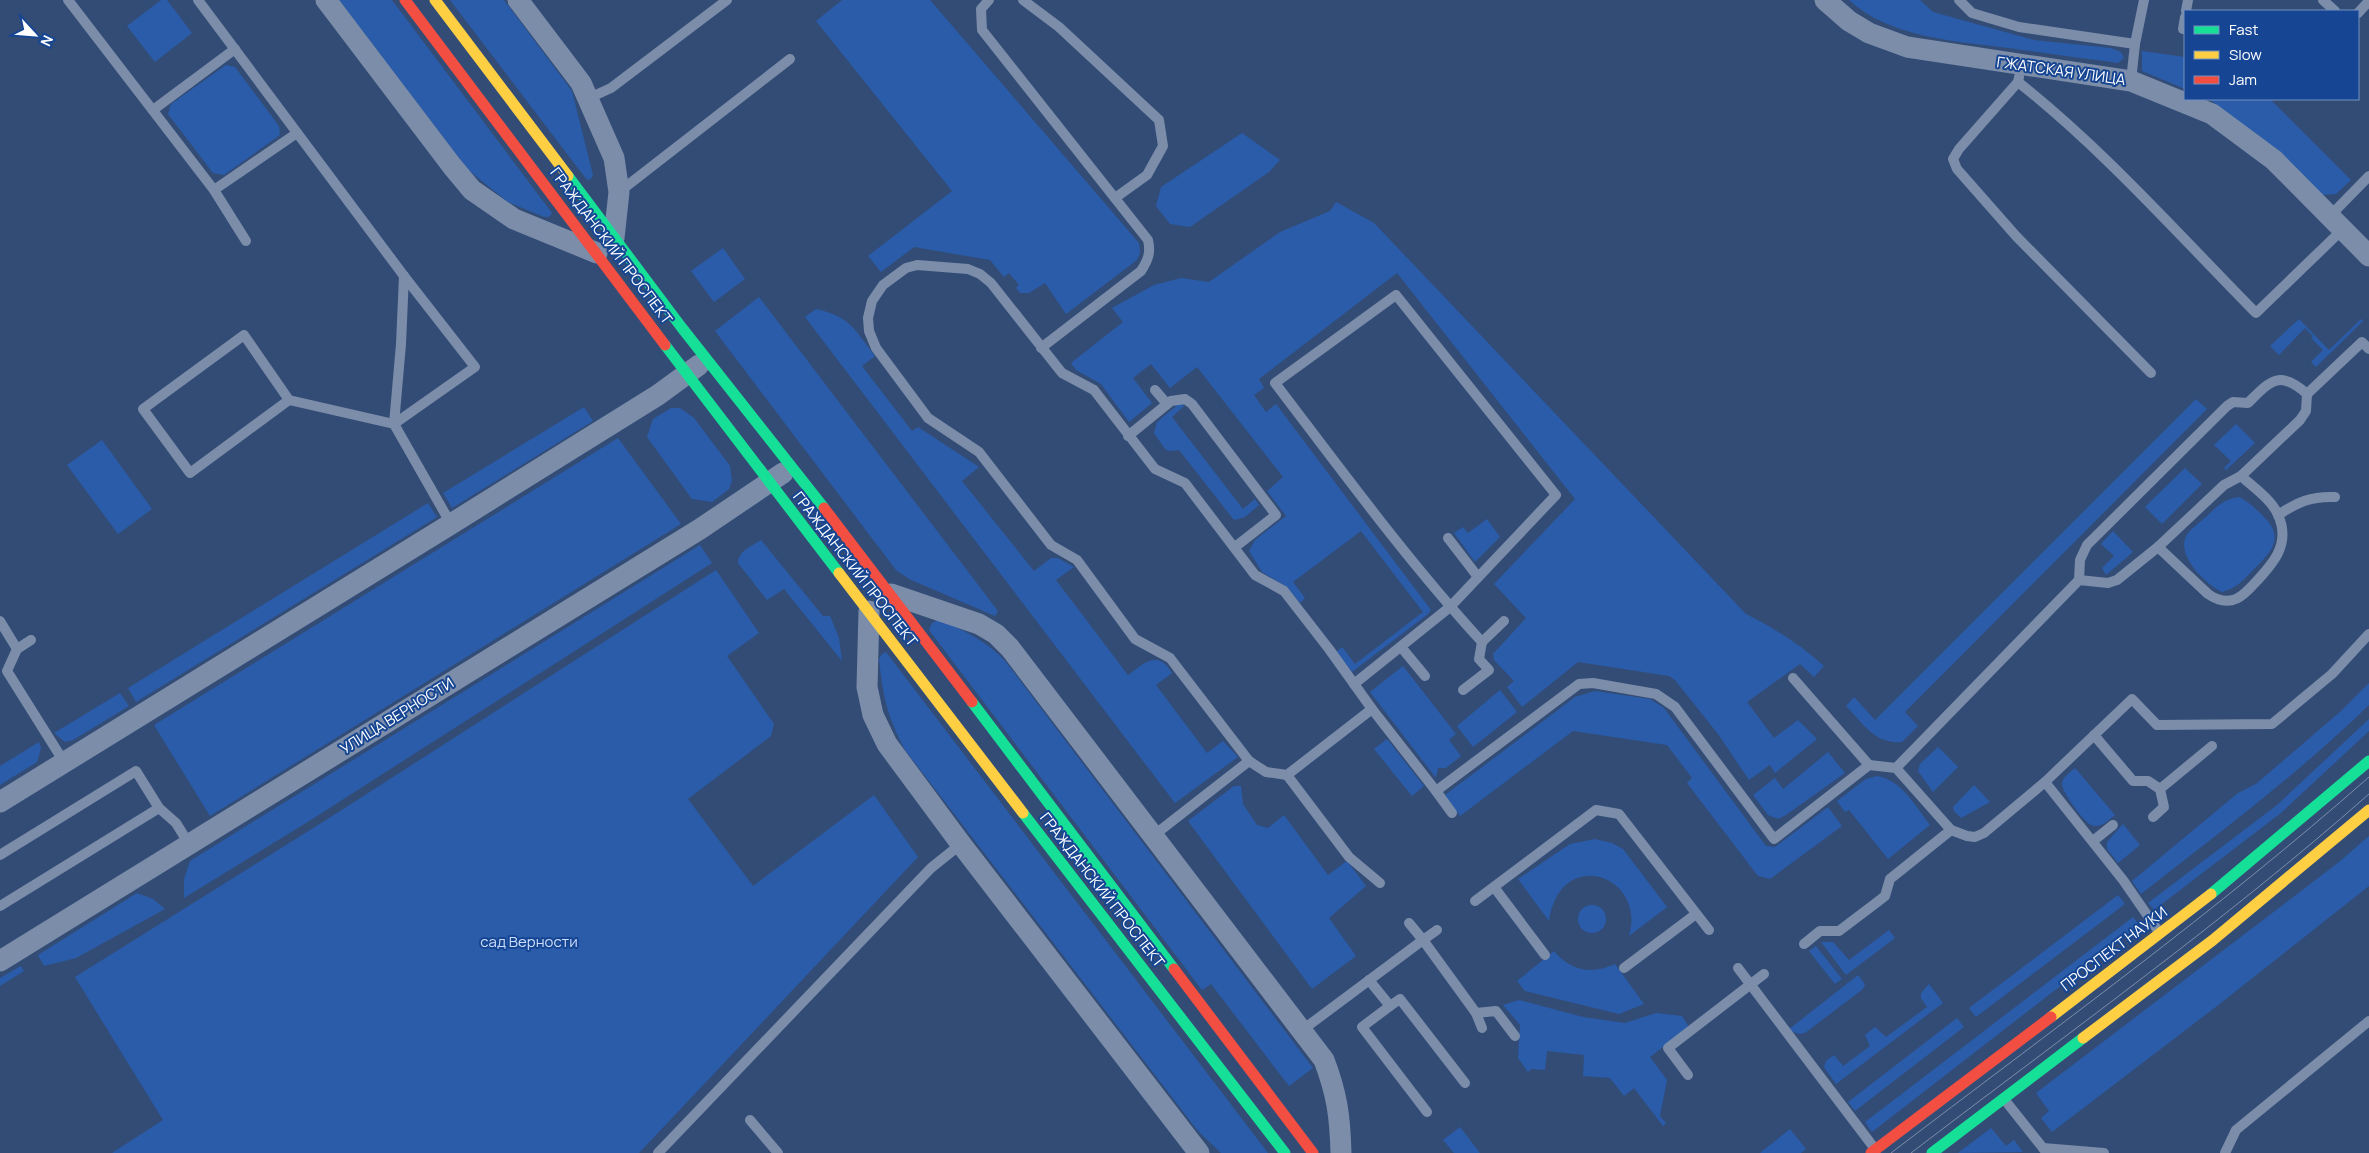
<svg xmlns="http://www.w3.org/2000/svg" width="2369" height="1153" viewBox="0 0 2369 1153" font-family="Manrope,sans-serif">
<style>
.green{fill:#2a5caa}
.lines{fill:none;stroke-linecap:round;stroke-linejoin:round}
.lane{stroke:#7b8da9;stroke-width:10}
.street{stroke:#7b8da9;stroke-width:21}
.fast{stroke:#16e098;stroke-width:11}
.slow{stroke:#ffcf43;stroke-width:11}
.jam{stroke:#f24e42;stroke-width:11}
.tram{stroke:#7d8da9;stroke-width:1}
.labels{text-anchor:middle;stroke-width:4;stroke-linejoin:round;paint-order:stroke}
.street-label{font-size:15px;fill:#fff;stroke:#164693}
.park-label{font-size:15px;fill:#cddffc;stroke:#164693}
</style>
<rect width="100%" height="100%" fill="#334c76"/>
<!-- green -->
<g class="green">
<polygon points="161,0 167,0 192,33 155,62 127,26"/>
<polygon points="339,0 392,0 552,213 549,217 544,217 508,202 468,170"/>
<polygon points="450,0 504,0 572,91 593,175 591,179 587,180"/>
<polygon points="842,0 930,0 1139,243 1140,253 1137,260 1066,314 1045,283 1029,293 1020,293 1016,288 1019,285 1009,273 1004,277 990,260 914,247 881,272 868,256 952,191 816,21"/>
<path d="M1849,0H1920L1933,12L2034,40L2111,48L2121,52L2124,58L2118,63C2082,58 2045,53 2008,48C1956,41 1890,38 1849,0Z"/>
<polygon points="2142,51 2185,57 2185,89 2142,71"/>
<polygon points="226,65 235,67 279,126 280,135 224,175 213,173 168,114 171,104"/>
<polygon points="2209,99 2270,99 2351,180 2336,194 2322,195 2274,148"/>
<polygon points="1242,133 1280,160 1269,172 1190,227 1170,224 1156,206 1161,187"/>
<path d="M1336,202L1374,223L1746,614C1774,628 1801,645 1824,666L1814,677L1800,664L1747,702L1774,738L1798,720L1817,739L1775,773L1770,765L1749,780L1718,734L1675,680L1669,676L1578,662L1522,707L1507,687L1514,681L1494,660L1493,654L1526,618L1494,584L1575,499L1397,273L1259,379L1264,388L1254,395L1266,412L1276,404L1431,610L1428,614L1352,672L1336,652L1342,647L1355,664L1423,612L1361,531L1293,582L1305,598L1300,603L1287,587L1262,572L1249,551L1255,540L1286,516L1267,491L1283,477L1197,367L1170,388L1151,364L1133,378L1152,403L1129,422L1101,384L1076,370L1071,363L1123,322L1112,308L1154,285L1181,278L1209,282L1280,232L1330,211Z"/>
<polygon points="723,248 745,279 714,302 691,271"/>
<polygon points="759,297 998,611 995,616 909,579 896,570 715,331"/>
<path d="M816,309C851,317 854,329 875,356L862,366L912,431L918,427L979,467L962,481L1034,571L1051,558H1058L1074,567L1056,580L1128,675C1144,664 1157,648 1172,673L1156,685L1207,753L1223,741L1238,757L1175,803L805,317Z"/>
<polygon points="2299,319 2329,350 2361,319 2363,321 2316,367 2311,362 2323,350 2311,338 2313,336 2305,328 2279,355 2270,346"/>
<path d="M2196,399L2207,409L1905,712L1918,726L1902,742C1874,744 1864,724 1846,706L1854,697L1875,720Z"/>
<polygon points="1181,402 1184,406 1172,417 1243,509 1255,499 1259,505 1245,517 1234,520 1179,450 1169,451 1165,449 1154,433 1157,422"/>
<polygon points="584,407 593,421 452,508 443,493"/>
<polygon points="671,408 680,408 694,418 730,466 732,481 729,489 712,502 692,499 647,437 653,419"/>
<polygon points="2236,424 2255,443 2226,470 2224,468 2231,461 2214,445"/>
<polygon points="618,438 681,524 210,816 154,725"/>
<polygon points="102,440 152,509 118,534 67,465"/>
<polygon points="2185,468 2202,484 2162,524 2145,507"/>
<path d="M2239,497C2249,502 2255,508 2263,516C2286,538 2271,552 2253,570C2243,581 2236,588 2222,592C2205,584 2173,553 2188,533C2193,527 2200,522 2206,517C2216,507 2224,499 2239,497Z"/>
<polygon points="428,503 437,517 136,702 128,688"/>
<polygon points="1487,519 1500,537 1475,562 1454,533 1463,527 1468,533"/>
<polygon points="2113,531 2133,552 2106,575 2102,568 2114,556 2101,544"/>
<path d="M761,540L823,616H830L839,638L842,661L784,589L767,600L738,563C738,551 752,546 761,540Z"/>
<polygon points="700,545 712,563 314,818 184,898 184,879 190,861"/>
<polygon points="716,570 759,633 727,656 774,724 771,736 688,799 753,886 874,795 918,857 639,1153 112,1153 163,1120 75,977 326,820"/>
<path d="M938,620C963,629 988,642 1006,662L1313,1068L1289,1086L1211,984L1202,990L929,630L932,623Z"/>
<path d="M886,652L1268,1153H1221L1198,1131L905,750C887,716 883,697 879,659L882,654Z"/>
<polygon points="1403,666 1456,734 1449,740 1461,756 1446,768 1438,768 1436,778 1370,692"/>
<path d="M2369,683V705C2298,774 2219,833 2141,894L2132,881L2238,793L2256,784L2341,711Z"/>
<polygon points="1500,690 1517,712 1473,747 1457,726"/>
<polygon points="1595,691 1650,699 1664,708 1766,846 1775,847 1828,807 1842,826 1770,879 1758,876 1687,783 1692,778 1667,745 1573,731 1460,816 1445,795 1575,697"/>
<polygon points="120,693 129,706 73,740 65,742 54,733"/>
<polygon points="2369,719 2369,731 2281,813 2154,910 2148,903 2277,805"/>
<polygon points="1387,739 1424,786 1412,796 1374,749"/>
<polygon points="39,742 41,748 37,762 0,785 0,766"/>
<polygon points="1938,747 1958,767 1933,792 1918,771 1920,764"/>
<polygon points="1828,752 1845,773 1786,815 1778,819 1768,815 1753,795 1775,778 1783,789"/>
<path d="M2075,768L2115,815C2109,820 2102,827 2094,826C2086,826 2061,791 2062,783C2063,776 2071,772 2075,768Z"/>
<path d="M1877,776C1902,780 1916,807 1930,825L1888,859L1849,810L1845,812L1837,801L1866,779Z"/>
<polygon points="1974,785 1990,802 1961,818 1954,811 1953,807"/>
<polygon points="1234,786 1241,786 1243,804 1257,825 1268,828 1284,815 1328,875 1347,861 1366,886 1329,918 1356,956 1312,989 1188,821"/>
<polygon points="2123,824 2140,845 2118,863 2107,849 2107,842"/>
<polygon points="2369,836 2369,886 2217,1006 2052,1132 2041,1118 2049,1111 2036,1093 2339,862"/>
<path d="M1595,839L1612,843L1623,849L1667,907L1629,936C1647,875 1560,845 1549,921L1518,879L1570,844Z"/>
<polygon points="137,893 153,899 165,909 76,958 44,966 38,955"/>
<polygon points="2118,895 2125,904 1976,1017 1969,1008"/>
<circle cx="1592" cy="919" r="14"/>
<polygon points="2133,917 2139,925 1872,1132 1865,1122"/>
<polygon points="1889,930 1895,938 1846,975 1821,942 1833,942 1849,960"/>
<polygon points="1816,946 1842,979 1835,984 1809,951"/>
<path d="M1554,951C1570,971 1592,975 1615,964L1644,1004L1619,1014L1525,991L1517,981Z"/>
<polygon points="21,966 24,971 0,986 0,978"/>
<polygon points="1858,975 1865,984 1863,989 1805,1033 1799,1034 1788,1030"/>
<polygon points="1929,984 1943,1003 1836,1084 1824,1067 1826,1061 1834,1055 1843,1066 1870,1046 1865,1035 1875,1027 1886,1037 1927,1007 1921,998 1921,993"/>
<polygon points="1519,1000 1583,1017 1625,1023 1656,1013 1682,1016 1689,1027 1650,1057 1667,1080 1660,1116 1666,1123 1663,1126 1634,1088 1624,1096 1610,1078 1583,1076 1584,1055 1547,1051 1545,1070 1531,1069 1528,1072 1518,1058 1520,1025 1503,1005"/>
<polygon points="1957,1018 1964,1027 1855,1111 1848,1102"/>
<polygon points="1460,1127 1480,1153 1454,1153 1443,1140"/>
<polygon points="1991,1128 2006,1146 2014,1140 2023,1152 1958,1153"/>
<polygon points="1790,1129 1806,1149 1801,1153 1760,1153"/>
</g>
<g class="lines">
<!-- lane -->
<g class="lane">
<polyline points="68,0 214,190 246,241"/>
<polyline points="198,0 404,276 475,367 394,424 289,400 190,473 143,409 244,335 289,400"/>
<path d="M989,0L981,9L982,30L1148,240C1151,253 1148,260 1141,271L1041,348"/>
<polyline points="1023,0 1059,27 1159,120 1163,146 1147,175 1115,198"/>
<polyline points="1959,0 1972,13 2019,27 2135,44"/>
<polyline points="2323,0 2335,11"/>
<polyline points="2186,11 2188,0"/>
<polyline points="2358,13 2369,1"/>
<polyline points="2183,29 2185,17"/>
<polyline points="2019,77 2018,82 1959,149 1953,159 1957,169 2016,236 2151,373"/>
<polyline points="2131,81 2135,44 2144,0"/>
<path d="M2018,82C2104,150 2179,235 2256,313L2343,229"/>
<polyline points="589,98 611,88 727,0"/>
<polyline points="153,110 235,49"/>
<polyline points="214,190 297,133"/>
<polyline points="619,192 790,59"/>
<polyline points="2330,216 2369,176"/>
<polyline points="404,276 401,344 394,424 451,524"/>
<polyline points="1155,390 1167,404"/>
<polyline points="1128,436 1171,401 1185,399 1192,404 1276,515 1235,547"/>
<path d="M2278,515C2298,502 2311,496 2335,497"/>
<polyline points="1448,538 1478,577"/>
<path d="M2158,547L2208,594C2215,599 2224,602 2233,600C2241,598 2247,591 2252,586C2271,566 2292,545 2278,515C2272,500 2253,487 2241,476"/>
<polyline points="2079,580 2108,583 2117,580 2158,547 2224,485 2241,476 2300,420 2306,411 2307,394"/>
<polyline points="0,621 17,649"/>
<polyline points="31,640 17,649 7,671 64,762"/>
<polyline points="1401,647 1425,676"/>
<polyline points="1793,678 1869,765 1896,768 1951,830 1967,836 1975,837 1984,833 2045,782 2123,880 2159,932"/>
<path d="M1354,684L1450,607L1556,495L1396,295L1275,383C1342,471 1407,560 1482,642"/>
<polyline points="1463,690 1489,670 1479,659 1482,642 1504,621"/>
<polyline points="2094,735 2133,781 2148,781 2160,789 2212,746"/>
<polyline points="1249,761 1170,658 1135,639 1077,560 1051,545 979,452 928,418 876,348 869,331 868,318 872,301 883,285 906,268 917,265 968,269 980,274 991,283 1062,373 1094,390 1155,469 1185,483 1255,575 1284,591 1329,649 1372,709 1436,791 1579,684 1593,683 1656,694 1675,707 1774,839 1869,765"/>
<path d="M1896,768L2079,580L2080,560L2087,545L2227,406L2233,402L2248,403C2270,381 2279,369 2307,394L2362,342L2369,349"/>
<polyline points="1287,775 1349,857 1380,883"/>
<polyline points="2045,782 2132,699 2157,725 2272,724 2332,674 2369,634"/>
<polyline points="1436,791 1452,813"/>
<polyline points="2153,817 2164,807 2160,789"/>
<polyline points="1153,836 1249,761 1266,772 1287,775 1372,709"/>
<polyline points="2093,841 2113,825"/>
<polyline points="0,855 136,771 159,808 176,823 189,844"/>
<polyline points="1494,887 1545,955"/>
<polyline points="1475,901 1596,810 1619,814 1709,930"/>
<polyline points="0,906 159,808"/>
<polyline points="1409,923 1423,940 1437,930"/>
<polyline points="1804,944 1820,931 1839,931 1876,903 1885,896 1890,879 1951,830"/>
<polyline points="1624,968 1696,914"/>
<polyline points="1738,968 1875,1149"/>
<polyline points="1369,980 1390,1006 1362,1027 1427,1112"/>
<polyline points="1390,1006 1400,999 1465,1083"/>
<polyline points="1476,1013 1482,1028"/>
<polyline points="1301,1031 1423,940 1476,1013 1496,1011 1515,1036"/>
<polyline points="1688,1075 1668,1048 1764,974"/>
<polyline points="2004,1099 2047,1153"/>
<polyline points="750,1120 778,1153"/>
<polyline points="2043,1148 2104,1153"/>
<polyline points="658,1153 931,868 961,844"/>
<polyline points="2225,1153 2236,1130 2369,1021"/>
</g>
<!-- street -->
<g class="street">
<polyline points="326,0 452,166 472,190 514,219 597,253"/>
<polyline points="518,0 581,83 614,158 619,192 614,238"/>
<polyline points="1825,0 1849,21 1869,33 1907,47 2131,81 2212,114 2274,160 2369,256"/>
<path d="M891,594L979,624L996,634L1010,648L1324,1060C1337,1094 1340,1116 1341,1153"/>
<polyline points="869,611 867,687 873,715 887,744 961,844 1199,1153"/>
<polyline points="0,802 451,524 658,395 699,365"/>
<polyline points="0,961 700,529 783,473"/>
</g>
<!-- fast -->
<g class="fast">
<polyline points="568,176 682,328 824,508"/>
<polyline points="665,345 839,573"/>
<polyline points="972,702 1174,969"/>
<polyline points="1023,813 1285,1153"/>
<polyline points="2211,894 2369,761"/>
<polyline points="1932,1153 2083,1038"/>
</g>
<!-- slow -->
<g class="slow">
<polyline points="435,0 568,176"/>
<polyline points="839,573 1023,813"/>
<polyline points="2051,1017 2211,894"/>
<polyline points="2083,1038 2213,940 2369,810"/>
</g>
<!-- jam -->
<g class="jam">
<polyline points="405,0 665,345"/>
<polyline points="824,508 972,702"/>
<polyline points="1174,969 1313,1153"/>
<polyline points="1871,1153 2051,1017"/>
</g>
<!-- tram -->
<g class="tram">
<path d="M1891,1153C2052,1030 2217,911 2369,777"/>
<path d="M1911,1153C2065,1035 2224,922 2369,794"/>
</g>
</g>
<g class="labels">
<!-- street labels -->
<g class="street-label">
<text transform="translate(2061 71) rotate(8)" y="5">ГЖАТСКАЯ УЛИЦА</text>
<text transform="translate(611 246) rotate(53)" y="5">ГРАЖДАНСКИЙ ПРОСПЕКТ</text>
<text transform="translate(855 569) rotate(52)" y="5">ГРАЖДАНСКИЙ ПРОСПЕКТ</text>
<text transform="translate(397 716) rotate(-32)" y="5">УЛИЦА ВЕРНОСТИ</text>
<text transform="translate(1102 890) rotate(52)" y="5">ГРАЖДАНСКИЙ ПРОСПЕКТ</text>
<text transform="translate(2114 949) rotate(-37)" y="5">ПРОСПЕКТ НАУКИ</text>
</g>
<!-- park labels -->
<g class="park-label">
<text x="529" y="947">сад Верности</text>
</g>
</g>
<!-- legend -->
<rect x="2184" y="10" width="175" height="90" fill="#164693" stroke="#7390be"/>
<rect x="2194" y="26" width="25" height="8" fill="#16e098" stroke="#7390be"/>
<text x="2229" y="35" font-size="15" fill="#ffffff">Fast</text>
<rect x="2194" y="51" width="25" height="8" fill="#ffcf43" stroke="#7390be"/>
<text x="2229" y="60" font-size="15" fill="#ffffff">Slow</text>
<rect x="2194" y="76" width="25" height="8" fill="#f24e42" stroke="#7390be"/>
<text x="2229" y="85" font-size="15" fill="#ffffff">Jam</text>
<!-- north arrow -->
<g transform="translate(35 35) rotate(116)" stroke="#164693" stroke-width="4" paint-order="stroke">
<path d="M0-4L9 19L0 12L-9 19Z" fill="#ffffff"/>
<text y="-8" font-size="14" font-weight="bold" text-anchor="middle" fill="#ffffff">N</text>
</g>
</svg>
